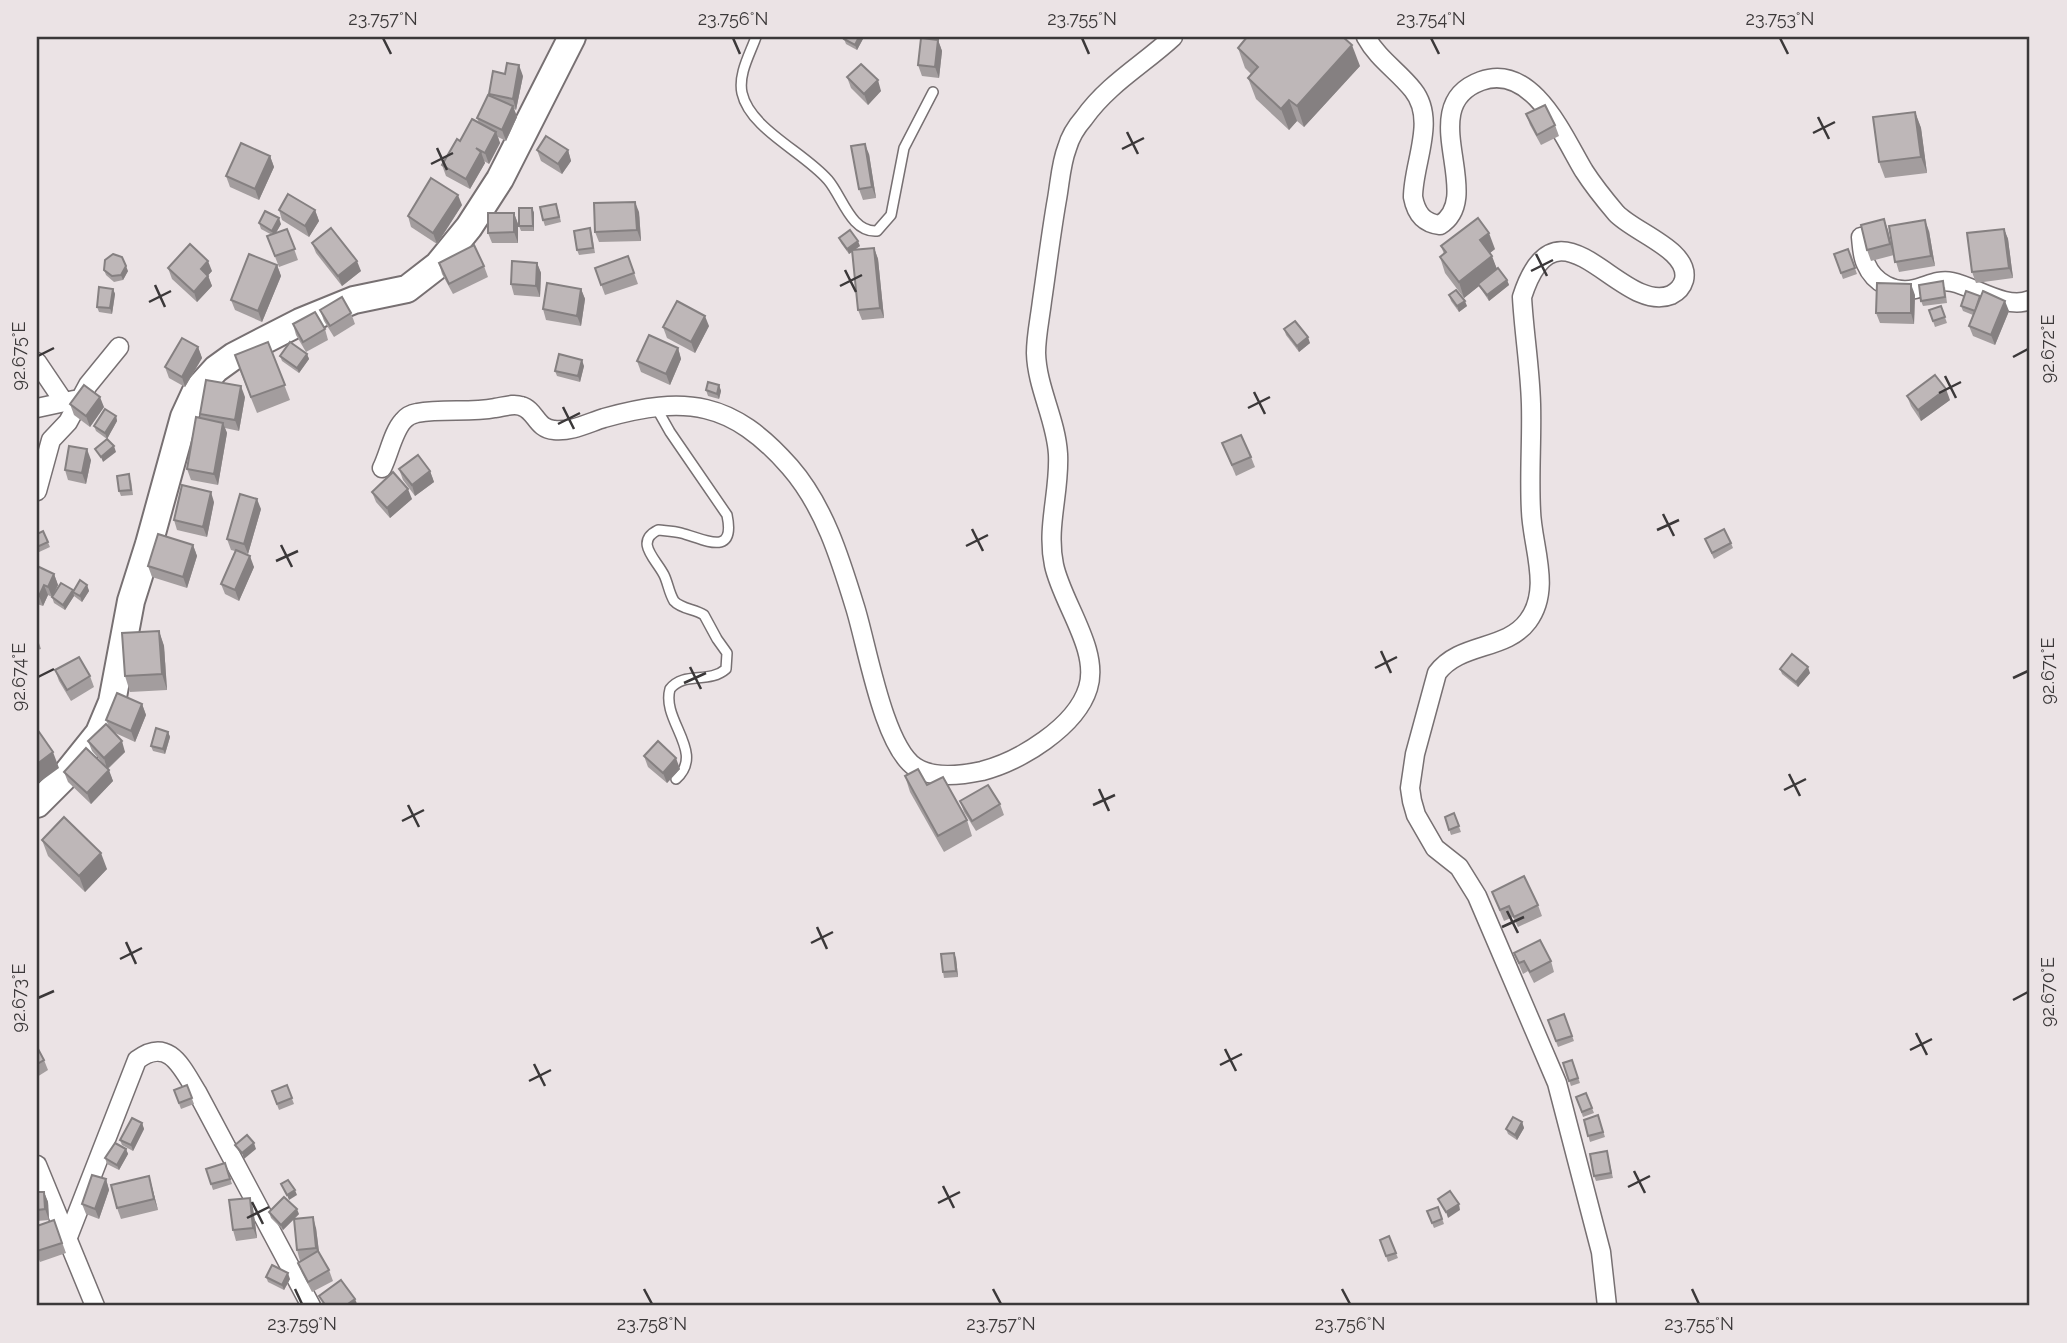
<svg xmlns="http://www.w3.org/2000/svg" width="2067" height="1343" viewBox="0 0 2067 1343" font-family="Raleway,sans-serif">
<style>
.lines{fill:none;stroke-linecap:round;stroke-linejoin:round}
.lane-casing{stroke:#777072;stroke-width:12}
.street-casing{stroke:#777072;stroke-width:21}
.secondary-casing{stroke:#777072;stroke-width:30}
.lane{stroke:#fff;stroke-width:9}
.street{stroke:#fff;stroke-width:18}
.secondary{stroke:#fff;stroke-width:26}
.wall{fill:#a39d9e}
.shaded-wall{fill:#858081}
.building{fill:#beb7b8;stroke:#858081;stroke-width:2}
.ticks{fill:none;stroke:#3b3839;stroke-width:2.5}
.neatline{fill:none;stroke:#3b3839;stroke-width:2.5}
.ticks-label{font-size:18px;text-anchor:middle;fill:#3b3839}
</style>
<rect width="100%" height="100%" fill="#ebe3e5"/>
<g class="lines">
<defs>
<g id="lane">
<path d="M756,37C750,54 738,74 742,93C750,129 804,152 828,180C842,196 851,233 877,231L891,215L904,148L933,92"/>
<path d="M657,409L670,432L727,515C736,558 704,539 681,533C673,531 666,531 658,530C634,542 656,559 664,575C668,583 669,593 674,601C681,609 695,609 704,615L717,639L727,653L726,669C709,684 684,671 670,689C661,721 706,752 676,779"/>
</g>
<g id="street">
<path d="M1366,37C1378,59 1398,71 1413,90C1437,120 1413,163 1413,197C1416,213 1423,223 1440,225C1487,196 1412,106 1481,81C1533,62 1564,138 1584,171C1593,185 1605,200 1616,213C1633,232 1691,250 1684,280C1682,287 1677,292 1671,295C1620,316 1558,185 1522,297C1524,333 1530,368 1531,404C1532,440 1529,476 1531,511C1532,546 1552,589 1528,621C1506,651 1460,642 1437,673L1415,754L1410,788L1412,801L1416,815L1435,848L1459,867L1477,896L1557,1083L1601,1252L1607,1306"/>
<path d="M1861,237C1862,246 1862,256 1866,264C1874,283 1895,294 1915,289C1928,286 1938,279 1952,282C1976,287 2006,310 2030,300"/>
<polyline points="37,362 64,402"/>
<polyline points="37,408 74,400"/>
<path d="M382,468C389,454 393,432 403,421C407,416 411,414 417,413C443,408 470,413 495,408C503,407 513,403 521,406C536,410 536,429 554,430C571,432 588,423 604,418C686,395 732,401 790,467C824,506 840,558 855,607C867,645 883,745 915,767C933,779 963,775 982,771C1020,761 1076,727 1088,688C1100,650 1062,603 1054,565C1046,527 1060,492 1058,454C1056,419 1037,388 1036,353C1036,336 1040,318 1042,301C1047,267 1051,233 1057,199C1060,182 1061,163 1067,148C1070,137 1077,126 1084,118C1108,84 1144,64 1173,37"/>
<polyline points="37,491 51,440 68,422 88,385 119,347"/>
<polyline points="37,1165 95,1306"/>
<path d="M68,1237L137,1060C169,1036 182,1068 197,1092L311,1306"/>
</g>
<polyline id="secondary" points="37,804 63,778 99,733 112,702 131,601 149,544 184,417 196,391 216,369 234,356 300,322 354,300 407,289 438,265 469,227 500,179 572,37"/>
</defs>
<!-- lane casing -->
<use href="#lane" class="lane-casing"/>
<!-- street casing -->
<use href="#street" class="street-casing"/>
<!-- secondary casing -->
<use href="#secondary" class="secondary-casing"/>
<!-- lane -->
<use href="#lane" class="lane"/>
<!-- street -->
<use href="#street" class="street"/>
<!-- secondary -->
<use href="#secondary" class="secondary"/>
</g>
<!-- wall -->
<g class="wall">
<polygon points="864,37 857,50 846,44 844,39"/>
<polygon points="938,40 942,51 939,78 922,76 918,65"/>
<polygon points="1238,48 1360,66 1304,127 1297,121 1289,130 1256,99 1248,78 1252,75 1245,68"/>
<polygon points="523,76 516,110 514,109 517,117 506,141 498,137 500,143 489,164 484,161 485,163 470,189 446,176 442,165 460,141 479,123 477,118 489,95 489,94"/>
<polygon points="847,77 881,91 868,105 851,88"/>
<polygon points="1915,112 1921,128 1927,173 1885,178 1879,162"/>
<polygon points="1526,114 1555,125 1559,136 1541,145 1530,125"/>
<polygon points="537,150 568,150 571,161 562,174 541,161"/>
<polygon points="869,154 876,198 863,200 859,189"/>
<polygon points="270,156 274,167 259,200 230,187 226,176"/>
<polygon points="462,205 437,244 411,227 408,216"/>
<polygon points="532,208 534,213 534,231 521,231 519,226"/>
<polygon points="558,209 561,222 545,226 543,220"/>
<polygon points="279,210 315,210 319,221 309,237 282,220"/>
<polygon points="639,212 641,241 599,242 595,232"/>
<polygon points="514,213 518,224 518,243 492,243 488,233"/>
<polygon points="1884,219 1894,255 1929,231 1935,266 1899,272 1894,255 1871,261 1867,250"/>
<polygon points="259,223 281,224 276,233 287,229 298,260 279,267 267,236 272,235 261,229"/>
<polygon points="590,228 592,234 595,253 579,255 577,250"/>
<polygon points="2004,229 2008,239 2013,278 1976,283 1972,272"/>
<polygon points="839,238 860,246 854,250 874,248 878,259 884,318 862,320 858,310 852,252 849,254 841,243"/>
<polygon points="312,243 361,271 342,286 316,253"/>
<polygon points="1441,246 1495,249 1490,253 1497,269 1507,280 1509,285 1489,301 1479,286 1464,298 1445,273 1440,257 1444,254"/>
<polygon points="1848,249 1857,274 1843,279 1834,254"/>
<polygon points="628,256 638,284 605,295 595,268"/>
<polygon points="439,263 484,266 488,277 453,294 442,274"/>
<polygon points="537,263 541,273 540,297 514,295 511,284"/>
<polygon points="277,265 281,276 262,322 235,310 231,300"/>
<polygon points="168,268 212,271 208,275 212,286 197,302 172,279"/>
<polygon points="104,270 128,271 123,280 114,282 106,275"/>
<polygon points="1945,287 1947,303 1923,306 1921,301"/>
<polygon points="113,289 115,294 112,314 99,312 97,307"/>
<polygon points="581,289 585,299 581,326 546,320 543,309"/>
<polygon points="1449,295 1467,306 1459,312 1451,301"/>
<polygon points="1915,295 1914,324 1880,323 1876,313"/>
<polygon points="1941,306 1947,323 1935,327 1929,310"/>
<polygon points="1961,306 2009,311 1995,345 1973,336 1969,326 1973,315 1963,311"/>
<polygon points="320,310 351,313 355,324 334,337 324,321"/>
<polygon points="293,324 325,329 328,340 306,352 296,335"/>
<polygon points="709,326 695,353 667,338 663,327"/>
<polygon points="1284,329 1310,343 1299,352 1286,335"/>
<polygon points="268,342 290,400 257,413 240,371"/>
<polygon points="198,347 202,358 185,387 169,378 165,367"/>
<polygon points="678,348 681,359 670,385 641,372 637,361"/>
<polygon points="307,354 309,359 299,373 282,361 280,356"/>
<polygon points="584,366 580,382 557,376 555,371"/>
<polygon points="719,385 721,391 719,399 708,396 706,390"/>
<polygon points="1907,396 1950,400 1921,421 1911,406"/>
<polygon points="245,397 239,431 225,428 227,433 218,485 191,480 187,469 201,418 200,414"/>
<polygon points="70,404 104,407 90,427 74,415"/>
<polygon points="116,416 117,421 107,439 96,431 94,426"/>
<polygon points="1222,443 1251,457 1255,467 1236,476"/>
<polygon points="91,460 86,484 68,480 65,470"/>
<polygon points="399,469 430,471 434,482 415,496 403,480"/>
<polygon points="131,480 133,495 121,496 119,491"/>
<polygon points="372,492 412,499 390,518 376,502"/>
<polygon points="214,502 207,537 177,530 174,520"/>
<polygon points="261,509 248,554 244,553 254,567 239,601 225,594 221,584 235,551 231,550 227,539"/>
<polygon points="43,531 50,547 37,553 37,534"/>
<polygon points="1705,539 1731,543 1733,548 1714,559"/>
<polygon points="193,545 197,556 187,588 152,577 148,566"/>
<polygon points="37,566 54,574 58,585 53,596 73,591 87,585 89,591 82,602 74,596 65,610 54,603 52,597 48,595 43,606 37,604"/>
<polygon points="159,631 164,646 167,690 130,692 125,676"/>
<polygon points="37,637 41,649 37,650"/>
<polygon points="1780,669 1810,673 1798,687 1782,674"/>
<polygon points="55,670 90,676 94,687 71,701 59,681"/>
<polygon points="142,704 146,715 135,742 113,732 125,752 108,769 113,781 91,804 68,782 64,772 107,768 92,751 88,741 109,727 106,720"/>
<polygon points="168,732 170,737 165,754 153,751 151,746"/>
<polygon points="644,756 680,769 667,783 648,767"/>
<polygon points="905,776 927,785 967,820 972,836 944,852 910,792"/>
<polygon points="960,801 1000,804 1004,815 976,831 964,812"/>
<polygon points="1454,813 1461,832 1451,835 1445,817"/>
<polygon points="42,840 107,869 85,892 48,856"/>
<polygon points="1492,892 1538,905 1542,916 1518,927 1513,917 1504,921"/>
<polygon points="1514,953 1551,961 1554,972 1534,983 1528,971 1523,974"/>
<polygon points="956,958 958,977 944,978 943,972"/>
<polygon points="1564,1014 1574,1041 1558,1047 1548,1020"/>
<polygon points="37,1047 44,1060 48,1070 37,1077"/>
<polygon points="1572,1060 1580,1083 1571,1086 1563,1063"/>
<polygon points="187,1085 194,1104 181,1109 174,1090"/>
<polygon points="287,1085 294,1104 279,1110 272,1091"/>
<polygon points="1586,1093 1594,1113 1583,1117 1576,1097"/>
<polygon points="1598,1115 1605,1137 1590,1142 1584,1120"/>
<polygon points="1522,1122 1524,1128 1517,1140 1508,1134 1506,1129"/>
<polygon points="142,1123 144,1129 133,1151 122,1145 120,1140"/>
<polygon points="126,1149 128,1154 119,1170 107,1164 105,1158"/>
<polygon points="1607,1151 1613,1178 1596,1181 1594,1176"/>
<polygon points="225,1163 232,1184 213,1190 206,1169"/>
<polygon points="149,1176 158,1210 121,1219 117,1208"/>
<polygon points="106,1179 109,1190 99,1219 86,1214 82,1204"/>
<polygon points="37,1192 44,1192 48,1202 49,1220 37,1221"/>
<polygon points="250,1198 253,1208 257,1238 236,1241 233,1230"/>
<polygon points="1438,1207 1444,1224 1434,1228 1427,1211"/>
<polygon points="269,1212 299,1214 294,1219 316,1228 319,1253 329,1270 333,1281 312,1292 302,1273 298,1263 300,1261 297,1250 294,1219 283,1230 271,1218"/>
<polygon points="54,1220 66,1253 40,1262 37,1255 37,1226"/>
<polygon points="1389,1236 1398,1258 1388,1262 1380,1240"/>
<polygon points="266,1277 290,1279 284,1290 268,1282"/>
</g>
<!-- shaded-wall -->
<g class="shaded-wall">
<polygon points="859,37 864,37 857,50 855,45"/>
<polygon points="938,40 942,51 939,78 935,67"/>
<polygon points="1352,45 1360,66 1304,127 1297,106"/>
<polygon points="519,65 523,76 516,110 513,99"/>
<polygon points="878,80 881,91 868,105 864,94"/>
<polygon points="1289,100 1297,121 1289,130 1281,109"/>
<polygon points="513,106 517,117 506,141 502,130"/>
<polygon points="1915,112 1921,128 1927,173 1921,157"/>
<polygon points="496,132 500,143 489,164 485,153"/>
<polygon points="865,144 869,154 876,198 872,187"/>
<polygon points="568,150 571,161 562,174 558,164"/>
<polygon points="481,152 485,163 470,189 466,179"/>
<polygon points="270,156 274,167 259,200 255,189"/>
<polygon points="458,195 462,205 437,244 433,233"/>
<polygon points="635,202 639,212 641,241 637,230"/>
<polygon points="532,208 534,213 534,231 533,226"/>
<polygon points="315,210 319,221 309,237 305,226"/>
<polygon points="514,213 518,224 518,243 514,232"/>
<polygon points="279,218 281,224 274,236 272,231"/>
<polygon points="1884,219 1888,230 1894,255 1890,244"/>
<polygon points="1925,220 1929,231 1935,266 1931,256"/>
<polygon points="2004,229 2008,239 2013,278 2009,268"/>
<polygon points="1489,233 1495,249 1486,256 1480,240"/>
<polygon points="858,241 860,246 849,254 847,249"/>
<polygon points="874,248 878,259 884,318 880,308"/>
<polygon points="1492,256 1498,272 1478,284 1479,286 1464,298 1459,282"/>
<polygon points="208,261 212,271 205,279 201,269"/>
<polygon points="357,261 361,271 342,286 338,276"/>
<polygon points="537,263 541,273 540,297 536,286"/>
<polygon points="277,265 281,276 262,322 258,311"/>
<polygon points="126,266 128,271 123,280 121,275"/>
<polygon points="208,276 212,286 197,302 194,292"/>
<polygon points="1507,280 1509,285 1489,301 1487,295"/>
<polygon points="1911,284 1915,295 1914,324 1911,313"/>
<polygon points="113,289 115,294 112,314 110,308"/>
<polygon points="581,289 585,299 581,326 577,316"/>
<polygon points="1465,301 1467,306 1459,312 1457,306"/>
<polygon points="2005,301 2009,311 1995,345 1991,335"/>
<polygon points="705,316 709,326 695,353 691,342"/>
<polygon points="1308,337 1310,343 1299,352 1297,346"/>
<polygon points="198,347 202,358 185,387 182,377"/>
<polygon points="678,348 681,359 670,385 666,374"/>
<polygon points="307,354 309,359 299,373 297,368"/>
<polygon points="582,360 584,366 580,382 578,376"/>
<polygon points="719,385 721,391 719,399 717,394"/>
<polygon points="241,386 245,397 239,431 235,420"/>
<polygon points="1946,389 1950,400 1921,421 1918,410"/>
<polygon points="100,397 104,407 90,427 86,416"/>
<polygon points="116,416 117,421 107,439 105,433"/>
<polygon points="223,423 227,433 218,485 214,474"/>
<polygon points="114,446 116,452 103,462 101,457"/>
<polygon points="87,449 91,460 86,484 82,473"/>
<polygon points="430,471 434,482 415,496 412,485"/>
<polygon points="408,489 412,499 390,518 387,508"/>
<polygon points="211,492 214,502 207,537 203,527"/>
<polygon points="257,499 261,509 248,554 244,544"/>
<polygon points="193,545 197,556 187,588 183,577"/>
<polygon points="250,556 254,567 239,601 235,590"/>
<polygon points="54,574 58,585 52,597 48,587"/>
<polygon points="44,585 48,595 43,606 39,596"/>
<polygon points="87,585 89,591 82,602 80,596"/>
<polygon points="73,590 74,596 65,610 63,605"/>
<polygon points="159,631 164,646 167,690 162,674"/>
<polygon points="1808,667 1810,673 1798,687 1796,682"/>
<polygon points="142,704 146,715 135,742 131,731"/>
<polygon points="168,732 170,737 165,754 163,749"/>
<polygon points="122,741 125,752 107,769 104,758"/>
<polygon points="53,752 59,768 37,784 37,764"/>
<polygon points="676,758 680,769 667,783 663,773"/>
<polygon points="109,770 113,781 91,804 87,793"/>
<polygon points="101,853 107,869 85,892 79,876"/>
<polygon points="954,953 956,958 958,977 956,971"/>
<polygon points="1522,1122 1524,1128 1517,1140 1515,1135"/>
<polygon points="142,1123 144,1129 133,1151 131,1145"/>
<polygon points="254,1143 256,1149 244,1159 242,1153"/>
<polygon points="126,1149 128,1154 119,1170 117,1165"/>
<polygon points="149,1176 152,1187 158,1210 154,1199"/>
<polygon points="106,1179 109,1190 99,1219 95,1209"/>
<polygon points="295,1190 297,1195 289,1200 287,1195"/>
<polygon points="44,1192 48,1202 49,1220 45,1209"/>
<polygon points="250,1198 253,1208 257,1238 253,1228"/>
<polygon points="1459,1204 1460,1210 1448,1218 1446,1212"/>
<polygon points="297,1209 299,1214 283,1230 281,1225"/>
<polygon points="313,1217 316,1228 320,1259 316,1248"/>
<polygon points="288,1273 290,1279 284,1290 282,1285"/>
<polygon points="355,1299 358,1306 345,1306"/>
</g>
<!-- building -->
<g class="building">
<polygon points="845,37 859,37 855,45 844,39"/>
<polygon points="1247,37 1343,37 1352,45 1297,106 1289,100 1281,109 1248,78 1258,67 1238,48"/>
<polygon points="921,38 938,40 935,67 918,65"/>
<polygon points="507,63 519,65 513,99 489,94 493,71 505,74"/>
<polygon points="861,64 878,80 864,94 847,77"/>
<polygon points="488,95 513,106 502,130 477,118"/>
<polygon points="1545,105 1555,125 1537,135 1526,114"/>
<polygon points="1915,112 1921,157 1879,162 1873,117"/>
<polygon points="472,119 496,132 485,153 476,148 481,152 466,179 442,165 457,139 460,141"/>
<polygon points="546,136 568,150 558,164 537,150"/>
<polygon points="241,143 270,156 255,189 226,176"/>
<polygon points="865,144 872,187 859,189 851,146"/>
<polygon points="431,178 458,195 433,233 408,216"/>
<polygon points="288,194 315,210 305,226 279,210"/>
<polygon points="635,202 637,230 595,232 594,203"/>
<polygon points="556,204 559,217 543,220 540,207"/>
<polygon points="519,208 532,208 533,226 519,226"/>
<polygon points="265,211 279,218 272,231 259,223"/>
<polygon points="488,213 514,213 514,232 488,233"/>
<polygon points="1478,218 1489,233 1480,240 1492,256 1459,282 1440,257 1446,252 1441,246"/>
<polygon points="1884,219 1890,244 1867,250 1861,225"/>
<polygon points="1925,220 1931,256 1895,262 1889,226"/>
<polygon points="331,228 357,261 338,276 312,243"/>
<polygon points="590,228 593,248 577,250 574,231"/>
<polygon points="287,229 295,249 275,256 267,236"/>
<polygon points="2004,229 2009,268 1972,272 1967,233"/>
<polygon points="850,230 858,241 847,249 839,238"/>
<polygon points="190,244 208,261 201,269 208,276 194,292 168,268"/>
<polygon points="474,245 484,266 449,284 439,263"/>
<polygon points="874,248 880,308 858,310 852,250"/>
<polygon points="1848,249 1855,268 1841,273 1834,254"/>
<polygon points="113,254 122,257 126,266 121,275 112,276 104,270 105,260"/>
<polygon points="249,254 277,265 258,311 231,300"/>
<polygon points="628,256 634,273 601,285 595,268"/>
<polygon points="512,261 537,263 536,286 511,284"/>
<polygon points="1498,268 1507,280 1487,295 1478,284"/>
<polygon points="1943,281 1945,297 1921,301 1919,285"/>
<polygon points="547,283 581,289 577,316 543,309"/>
<polygon points="1877,283 1911,284 1911,313 1876,313"/>
<polygon points="99,287 113,289 110,308 97,307"/>
<polygon points="1456,290 1465,301 1457,306 1449,295"/>
<polygon points="1966,291 1980,296 1975,311 1961,306"/>
<polygon points="1983,291 2005,301 1991,335 1969,326"/>
<polygon points="342,297 351,313 330,326 320,310"/>
<polygon points="677,301 705,316 691,342 663,327"/>
<polygon points="1941,306 1945,317 1933,321 1929,310"/>
<polygon points="315,312 325,329 303,342 293,324"/>
<polygon points="1295,321 1308,337 1297,346 1284,329"/>
<polygon points="649,335 678,348 666,374 637,361"/>
<polygon points="182,338 198,347 182,377 165,367"/>
<polygon points="268,342 285,385 251,397 235,355"/>
<polygon points="290,342 307,354 297,368 280,356"/>
<polygon points="559,354 582,360 578,376 555,371"/>
<polygon points="1935,375 1946,389 1918,410 1907,396"/>
<polygon points="206,380 241,386 235,420 200,414"/>
<polygon points="708,382 719,385 717,394 706,390"/>
<polygon points="84,385 100,397 86,416 70,404"/>
<polygon points="105,409 116,416 105,433 94,426"/>
<polygon points="196,417 223,423 214,474 187,469"/>
<polygon points="1241,435 1251,457 1232,465 1222,443"/>
<polygon points="107,439 114,446 101,457 95,449"/>
<polygon points="69,446 87,449 82,473 65,470"/>
<polygon points="418,455 430,471 412,485 399,469"/>
<polygon points="393,472 408,489 387,508 372,492"/>
<polygon points="129,474 131,490 119,491 117,476"/>
<polygon points="182,485 211,492 203,527 174,520"/>
<polygon points="240,494 257,499 244,544 227,539"/>
<polygon points="1724,529 1731,543 1712,553 1705,539"/>
<polygon points="43,531 48,542 37,547 37,534"/>
<polygon points="158,534 193,545 183,577 148,566"/>
<polygon points="236,550 250,556 235,590 221,584"/>
<polygon points="37,566 54,574 48,587 44,585 39,596 37,595"/>
<polygon points="80,580 87,585 80,596 73,592"/>
<polygon points="61,583 73,590 63,605 52,597"/>
<polygon points="159,631 162,674 125,676 122,633"/>
<polygon points="1792,654 1808,667 1796,682 1780,669"/>
<polygon points="79,657 90,676 67,690 55,670"/>
<polygon points="117,693 142,704 131,731 106,720"/>
<polygon points="106,724 122,741 104,758 88,741"/>
<polygon points="156,728 168,732 163,749 151,746"/>
<polygon points="37,729 53,752 37,764"/>
<polygon points="658,741 676,758 663,773 644,756"/>
<polygon points="86,748 109,770 87,793 64,772"/>
<polygon points="918,769 927,785 943,777 967,820 938,836 905,776"/>
<polygon points="988,785 1000,804 972,821 960,801"/>
<polygon points="1454,813 1459,826 1449,830 1445,817"/>
<polygon points="64,817 101,853 79,876 42,840"/>
<polygon points="1524,876 1538,905 1514,917 1509,906 1500,910 1492,892"/>
<polygon points="1540,940 1551,961 1530,972 1524,961 1519,963 1514,953"/>
<polygon points="954,953 956,971 943,972 941,954"/>
<polygon points="1564,1014 1572,1036 1556,1041 1548,1020"/>
<polygon points="37,1047 44,1060 37,1064"/>
<polygon points="1572,1060 1578,1078 1569,1081 1563,1063"/>
<polygon points="187,1085 192,1098 179,1103 174,1090"/>
<polygon points="287,1085 292,1098 277,1104 272,1091"/>
<polygon points="1586,1093 1592,1108 1582,1112 1576,1097"/>
<polygon points="1598,1115 1603,1132 1588,1136 1584,1120"/>
<polygon points="1513,1117 1522,1122 1515,1135 1506,1129"/>
<polygon points="132,1118 142,1123 131,1145 120,1140"/>
<polygon points="247,1135 254,1143 242,1153 235,1145"/>
<polygon points="115,1143 126,1149 117,1165 105,1158"/>
<polygon points="1607,1151 1611,1173 1594,1176 1590,1154"/>
<polygon points="225,1163 230,1179 211,1184 206,1169"/>
<polygon points="92,1175 106,1179 95,1209 82,1204"/>
<polygon points="149,1176 154,1199 117,1208 111,1185"/>
<polygon points="288,1180 295,1190 287,1195 281,1184"/>
<polygon points="1450,1191 1459,1204 1446,1212 1438,1199"/>
<polygon points="37,1192 44,1192 45,1209 37,1210"/>
<polygon points="284,1197 297,1209 281,1225 269,1212"/>
<polygon points="250,1198 253,1228 233,1230 229,1200"/>
<polygon points="1438,1207 1442,1219 1432,1223 1427,1211"/>
<polygon points="313,1217 316,1248 297,1250 294,1219"/>
<polygon points="54,1220 62,1243 37,1251 37,1226"/>
<polygon points="1389,1236 1396,1253 1386,1256 1380,1240"/>
<polygon points="318,1251 329,1270 308,1282 298,1263"/>
<polygon points="272,1265 288,1273 282,1285 266,1277"/>
<polygon points="341,1280 355,1299 345,1306 326,1306 319,1296"/>
</g>
<!-- ticks -->
<path class="ticks" d="M383,38L391,54M733,38L740,54M1082,38L1089,54M1431,38L1439,54M1780,38L1788,54M1818,117L1829,139M1127,132L1138,154M1813,133L1835,122M437,148L447,170M1122,149L1144,138M431,164L453,153M1536,254L1547,276M845,270L856,292M1531,271L1553,260M155,285L165,307M840,286L862,275M149,302L171,291M38,356L54,348M2013,357L2028,349M1945,376L1956,398M1254,392L1265,414M1939,393L1961,382M563,407L574,429M1248,408L1270,397M558,424L580,413M1663,514L1674,536M972,529L983,551M1657,530L1679,520M281,545L292,567M966,546L988,535M276,561L298,551M1381,651L1391,673M690,667L701,689M1375,668L1397,657M38,677L54,669M2013,678L2028,671M684,683L706,673M1789,774L1800,796M1099,789L1109,811M1784,790L1806,779M408,805L419,827M1093,805L1115,795M402,821L424,810M1507,911L1518,933M817,927L827,949M1502,927L1524,917M126,942L136,964M811,943L833,932M120,959L142,948M38,998L54,991M2013,1000L2028,992M1916,1033L1927,1055M1225,1049L1236,1071M1910,1050L1932,1039M534,1064L545,1086M1220,1065L1242,1054M529,1081L551,1070M1634,1171L1645,1193M943,1186L954,1208M1628,1187L1650,1176M252,1202L263,1224M938,1203L960,1192M247,1218L269,1207M295,1289L302,1304M644,1289L652,1304M993,1289L1001,1304M1342,1289L1350,1304M1692,1289L1699,1304"/>
<!-- border -->
<rect width="2067" height="1343" fill="none" stroke="#ebe3e5" stroke-width="77"/>
<rect x="38" y="38" width="1990" height="1266" class="neatline"/>
<g class="ticks-label">
<text x="383" y="25">23.757°N</text>
<text x="733" y="25">23.756°N</text>
<text x="1082" y="25">23.755°N</text>
<text x="1431" y="25">23.754°N</text>
<text x="1780" y="25">23.753°N</text>
<text transform="translate(2048 349) rotate(-90)" y="6">92.672°E</text>
<text transform="translate(19 356) rotate(-90)" y="6">92.675°E</text>
<text transform="translate(2048 671) rotate(-90)" y="6">92.671°E</text>
<text transform="translate(19 677) rotate(-90)" y="6">92.674°E</text>
<text transform="translate(2048 992) rotate(-90)" y="6">92.670°E</text>
<text transform="translate(19 998) rotate(-90)" y="6">92.673°E</text>
<text x="302" y="1330">23.759°N</text>
<text x="652" y="1330">23.758°N</text>
<text x="1001" y="1330">23.757°N</text>
<text x="1350" y="1330">23.756°N</text>
<text x="1699" y="1330">23.755°N</text>
</g>
</svg>
